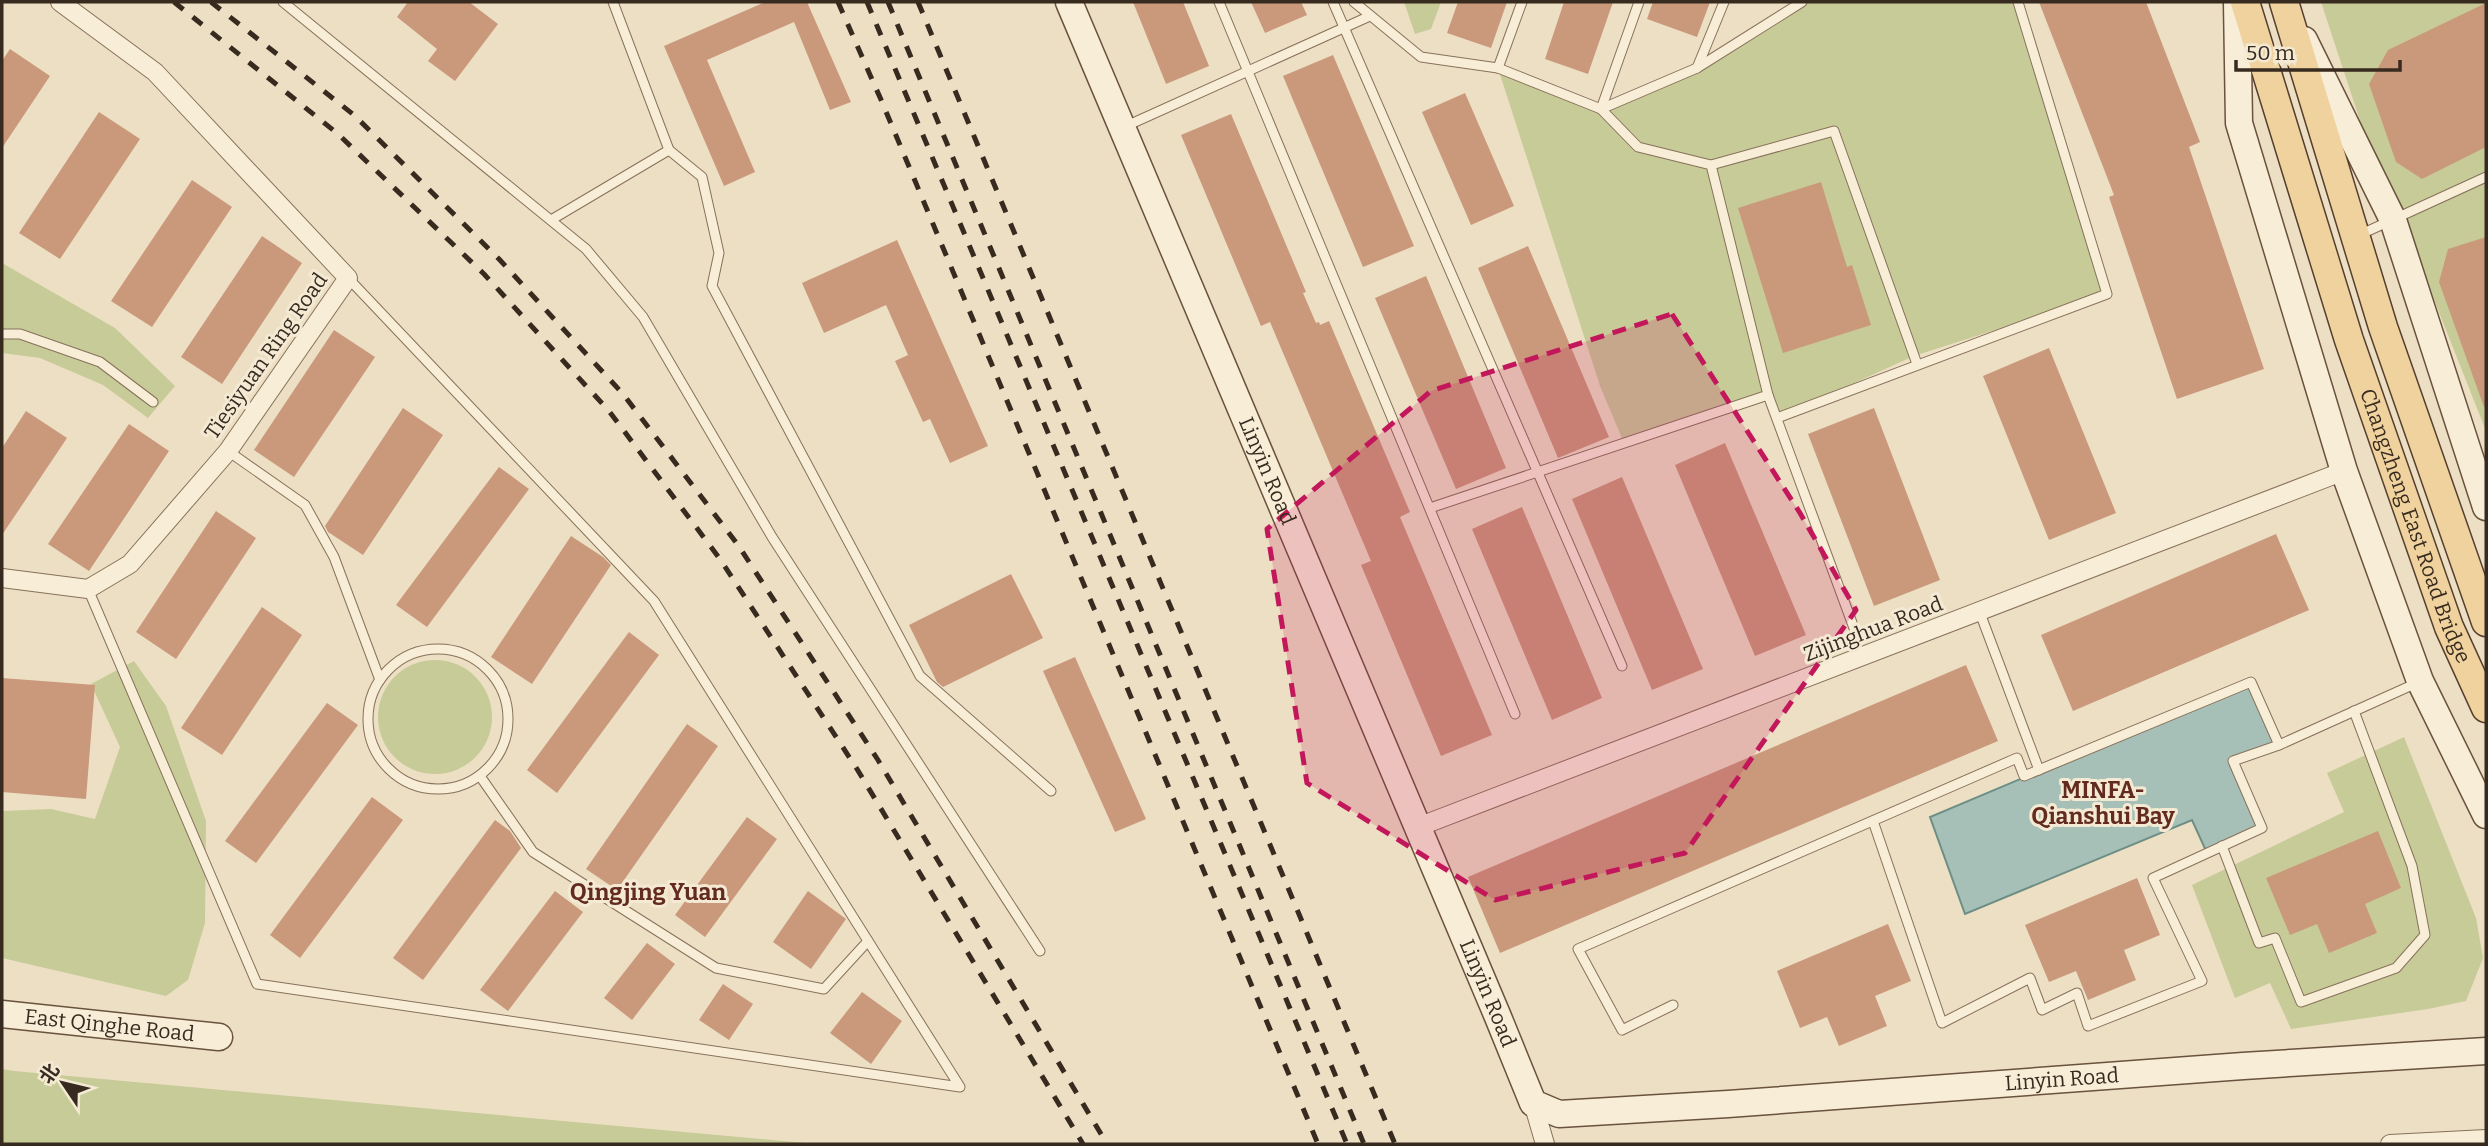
<svg xmlns="http://www.w3.org/2000/svg" width="2488" height="1146" viewBox="0 0 2488 1146" font-family="Bitter,'Noto Sans SC',serif">
<style>
.green{fill:#c7cb98}
.water{fill:#a6c0b7;stroke:#6d8e85;stroke-width:2}
.building{fill:#ca997b}
.lines{fill:none;stroke-linecap:round;stroke-linejoin:round}
.lane-casing{stroke:#87715b;stroke-width:11}
.street-casing{stroke:#87715b;stroke-width:20}
.secondary-casing{stroke:#69523e;stroke-width:29}
.primary-casing{stroke:#553f2f;stroke-width:31}
.lane{stroke:#f8edd7;stroke-width:9}
.street{stroke:#f8edd7;stroke-width:18}
.secondary{stroke:#f8edd7;stroke-width:26}
.primary{stroke:#efd29d;stroke-width:28}
.rail{stroke:#372a1f;stroke-width:5;stroke-dasharray:12 12;stroke-linecap:butt}
.marked{fill:#c2185b;fill-opacity:0.2;stroke:#c2185b;stroke-width:5;stroke-dasharray:14 9;stroke-linejoin:round}
.labels{text-anchor:middle;stroke-width:6;stroke-linejoin:round;paint-order:stroke}
.street-label{font-size:21px;fill:#372a1f;stroke:#f4ead4}
.neighbourhood-label{font-size:23px;font-weight:bold;fill:#632b1f;stroke:#f4ead4}
</style>
<rect width="100%" height="100%" fill="#eddfc4"/>
<!-- green -->
<g class="green">
<polygon points="1404,2 1441,2 1431,29 1415,34"/>
<polygon points="1802,2 2018,2 2107,294 1914,356 1777,418 1769,396 1624,443 1600,386 1498,68 1601,109 1697,68"/>
<polygon points="2321,2 2486,2 2486,431 2418,259 2369,148"/>
<polygon points="2,263 115,328 175,386 148,418 103,385 40,358 2,353"/>
<circle cx="435" cy="717" r="57"/>
<polygon points="134,661 166,706 206,821 205,923 188,980 166,996 2,958 2,811 51,809 95,819 120,747 91,684"/>
<polygon points="2404,737 2476,918 2483,958 2466,1001 2428,1009 2291,1029 2270,983 2235,998 2192,885 2344,812 2327,773"/>
<polygon points="2,1069 14,1071 817,1144 2,1144"/>
</g>
<!-- water -->
<polygon class="water" points="2251,682 2279,745 2233,761 2262,828 2207,853 2192,820 1965,914 1930,817"/>
<!-- building -->
<g class="building">
<polygon points="408,2 469,2 498,24 455,81 428,61 437,49 397,17"/>
<polygon points="765,2 807,2 851,102 830,110 794,22 707,60 755,172 724,186 664,46"/>
<polygon points="1133,2 1183,2 1209,66 1166,84"/>
<polygon points="1251,2 1301,2 1307,15 1265,33"/>
<polygon points="1458,2 1507,2 1491,48 1447,33"/>
<polygon points="1564,2 1613,2 1588,74 1545,59"/>
<polygon points="1653,2 1710,2 1697,37 1647,19"/>
<polygon points="2039,2 2146,2 2200,142 2189,147 2264,369 2177,399 2109,197 2114,195"/>
<polygon points="2486,3 2486,147 2422,179 2396,162 2369,84 2388,50"/>
<polygon points="10,49 50,76 2,148 2,61"/>
<polygon points="1333,55 1414,246 1363,267 1283,76"/>
<polygon points="1465,93 1514,206 1471,225 1422,112"/>
<polygon points="99,112 140,139 60,259 19,233"/>
<polygon points="1231,114 1306,292 1303,293 1316,323 1319,322 1320,325 1329,321 1410,512 1400,517 1492,735 1441,756 1361,565 1371,561 1270,322 1261,326 1181,135"/>
<polygon points="192,180 232,207 152,327 111,301"/>
<polygon points="1821,182 1847,267 1852,265 1871,325 1783,353 1738,208"/>
<polygon points="262,236 302,263 222,384 181,357"/>
<polygon points="2486,237 2486,406 2484,407 2439,282 2448,249"/>
<polygon points="897,240 988,446 950,463 930,419 923,422 895,361 908,355 886,305 824,333 802,283"/>
<polygon points="1528,246 1609,437 1558,458 1478,268"/>
<polygon points="1426,276 1506,468 1456,489 1375,298"/>
<polygon points="334,330 375,357 294,477 254,450"/>
<polygon points="2049,348 2116,513 2049,540 1983,376"/>
<polygon points="403,408 443,435 363,555 328,532 325,526"/>
<polygon points="1874,408 1940,580 1874,606 1808,434"/>
<polygon points="26,411 67,438 2,535 2,448"/>
<polygon points="129,424 169,451 89,571 48,544"/>
<polygon points="1725,443 1806,635 1755,656 1675,465"/>
<polygon points="499,467 529,489 427,627 396,605"/>
<polygon points="1622,477 1703,669 1652,690 1572,499"/>
<polygon points="1522,507 1602,698 1552,720 1472,529"/>
<polygon points="216,511 256,538 176,659 136,632"/>
<polygon points="2276,534 2309,610 2073,711 2041,635"/>
<polygon points="571,536 603,557 611,565 532,684 491,657"/>
<polygon points="1011,574 1043,638 943,687 937,682 909,625"/>
<polygon points="262,607 302,635 222,755 181,728"/>
<polygon points="629,632 659,655 557,793 527,770"/>
<polygon points="1075,657 1146,819 1115,832 1043,671"/>
<polygon points="1966,665 1998,741 1500,953 1468,877"/>
<polygon points="2,678 95,685 86,799 2,792"/>
<polygon points="327,703 358,725 256,863 225,841"/>
<polygon points="687,724 718,746 617,890 586,869"/>
<polygon points="372,797 403,820 300,958 270,935"/>
<polygon points="747,817 777,839 705,937 675,915"/>
<polygon points="495,820 510,831 521,848 423,980 393,958"/>
<polygon points="2378,831 2401,888 2365,904 2377,933 2329,953 2317,924 2290,935 2266,878"/>
<polygon points="2137,878 2160,935 2124,950 2136,980 2088,1000 2076,971 2049,982 2025,925"/>
<polygon points="555,891 583,912 508,1011 480,990"/>
<polygon points="808,891 846,919 811,969 773,942"/>
<polygon points="1888,924 1911,981 1875,996 1887,1026 1839,1046 1827,1017 1800,1028 1777,971"/>
<polygon points="647,943 675,964 632,1020 604,998"/>
<polygon points="723,984 753,1004 729,1040 699,1020"/>
<polygon points="862,992 902,1021 871,1064 830,1033"/>
</g>
<g class="lines">
<defs>
<g id="lane">
<polyline points="283,2 586,249 643,317 772,537 1040,951"/>
<polyline points="1219,2 1515,714"/>
<polyline points="1333,2 1622,666"/>
<polyline points="1354,2 1421,57 1498,68 1601,109 1697,68 1802,2"/>
<polyline points="1498,68 1522,2"/>
<polyline points="1697,68 1724,2"/>
<polyline points="1124,127 1370,16"/>
<polyline points="669,150 702,177 719,253 712,286 920,676 1051,791"/>
<polyline points="1711,165 1834,131 1917,364"/>
<polyline points="551,220 669,150 613,2"/>
<polyline points="2357,236 2486,177"/>
<polyline points="2,334 20,334 100,362 153,402"/>
<polyline points="1768,395 1858,639"/>
<polyline points="1777,418 2107,294 2018,2"/>
<polyline points="228,451 305,505 334,557 380,680"/>
<polyline points="1430,508 1768,395 1711,165 1638,147 1601,109 1639,2"/>
<polyline points="88,589 257,984 960,1087 654,601 348,278"/>
<polyline points="1980,613 2039,770"/>
<circle cx="438" cy="719" r="70"/>
<polyline points="480,776 533,852 716,968 824,989 868,941"/>
<polyline points="1873,821 1942,1023 2030,978 2042,1010 2077,993 2088,1026 2202,981 2153,878 2262,828 2233,761 2279,745"/>
<polyline points="2222,846 2259,943 2275,938 2301,1002 2396,968 2425,935 2412,866 2354,711"/>
<polyline points="1673,1005 1622,1030 1578,949 2017,758 2024,776 2251,682 2279,745 2419,682"/>
</g>
<g id="street">
<polyline points="2,578 88,589 130,564 228,451 348,278 155,72 60,2"/>
<polyline points="1418,827 2344,471"/>
<polyline points="1533,1103 1545,1144"/>
<polyline points="2390,1144 2486,1139"/>
</g>
<g id="secondary">
<path id="s1" d="M1069,2L1498,1017L1533,1103L1559,1114L1728,1104L2243,1066L2486,1051"/>
<polyline points="2237,2 2239,123 2344,471 2420,681 2486,815"/>
<polyline points="2304,40 2393,220 2486,507"/>
<path id="s2" d="M2,1014L219,1037"/>
</g>
<g id="primary">
<path id="s3" d="M2245,2L2349,340L2449,627L2486,708"/>
<polyline points="2284,2 2383,327 2486,622"/>
</g>
</defs>
<!-- lane casing -->
<use href="#lane" class="lane-casing"/>
<!-- street casing -->
<use href="#street" class="street-casing"/>
<!-- secondary casing -->
<use href="#secondary" class="secondary-casing"/>
<!-- primary casing -->
<use href="#primary" class="primary-casing"/>
<!-- lane -->
<use href="#lane" class="lane"/>
<!-- street -->
<use href="#street" class="street"/>
<!-- secondary -->
<use href="#secondary" class="secondary"/>
<!-- primary -->
<use href="#primary" class="primary"/>
<!-- rail -->
<g class="rail">
<polyline points="174,2 338,134 484,274 609,411 720,559 857,769 1083,1144"/>
<polyline points="211,2 354,115 499,259 623,394 738,545 878,760 1107,1144"/>
<polyline points="838,2 882,102 1318,1144"/>
<polyline points="867,2 1347,1144"/>
<polyline points="888,2 1364,1144"/>
<polyline points="918,2 1395,1144"/>
</g>
</g>
<!-- marked area -->
<path class="marked" d="M1672,314L1800,513L1856,610L1685,853L1495,900L1307,783L1267,529L1431,391Z"/>
<g class="labels">
<!-- street labels -->
<g class="street-label">
<text transform="translate(266 356) rotate(-55)" y="7">Tiesiyuan Ring Road</text>
<text dy="7" stroke="none"><textPath href="#s1" startOffset="509">Linyin Road</textPath></text>
<text dy="7" stroke="none"><textPath href="#s3" startOffset="551">Changzheng East Road Bridge</textPath></text>
<text transform="translate(1873 629) rotate(-21)" y="7">Zijinghua Road</text>
<text dy="7" stroke="none"><textPath href="#s1" startOffset="1076">Linyin Road</textPath></text>
<text dy="7" stroke="none"><textPath href="#s2" startOffset="108">East Qinghe Road</textPath></text>
<text dy="7" stroke="none"><textPath href="#s1" startOffset="1727">Linyin Road</textPath></text>
</g>
<!-- neighbourhood labels -->
<g class="neighbourhood-label">
<text x="2103" y="798">MINFA-<tspan x="2103" dy="26">Qianshui Bay</tspan></text>
<text x="648" y="900">Qingjing Yuan</text>
</g>
</g>
<!-- border -->
<rect width="2488" height="1146" fill="none" stroke="#372a1f" stroke-width="7"/>
<!-- north arrow -->
<g transform="translate(63 1083) rotate(305)" stroke="#f4ead4" stroke-width="5" paint-order="stroke">
<path d="M0-5L12 26L0 18L-12 26Z" fill="#372a1f"/>
<text y="-10" font-size="19" font-weight="bold" text-anchor="middle" fill="#372a1f">北</text>
</g>
<!-- scale -->
<path d="M2236 60v10h164v-10" fill="none" stroke="#372a1f" stroke-width="3.5"/>
<text x="2246" y="60" font-size="21" fill="#372a1f" stroke="#f4ead4" stroke-width="5" paint-order="stroke">50 m</text>
</svg>
